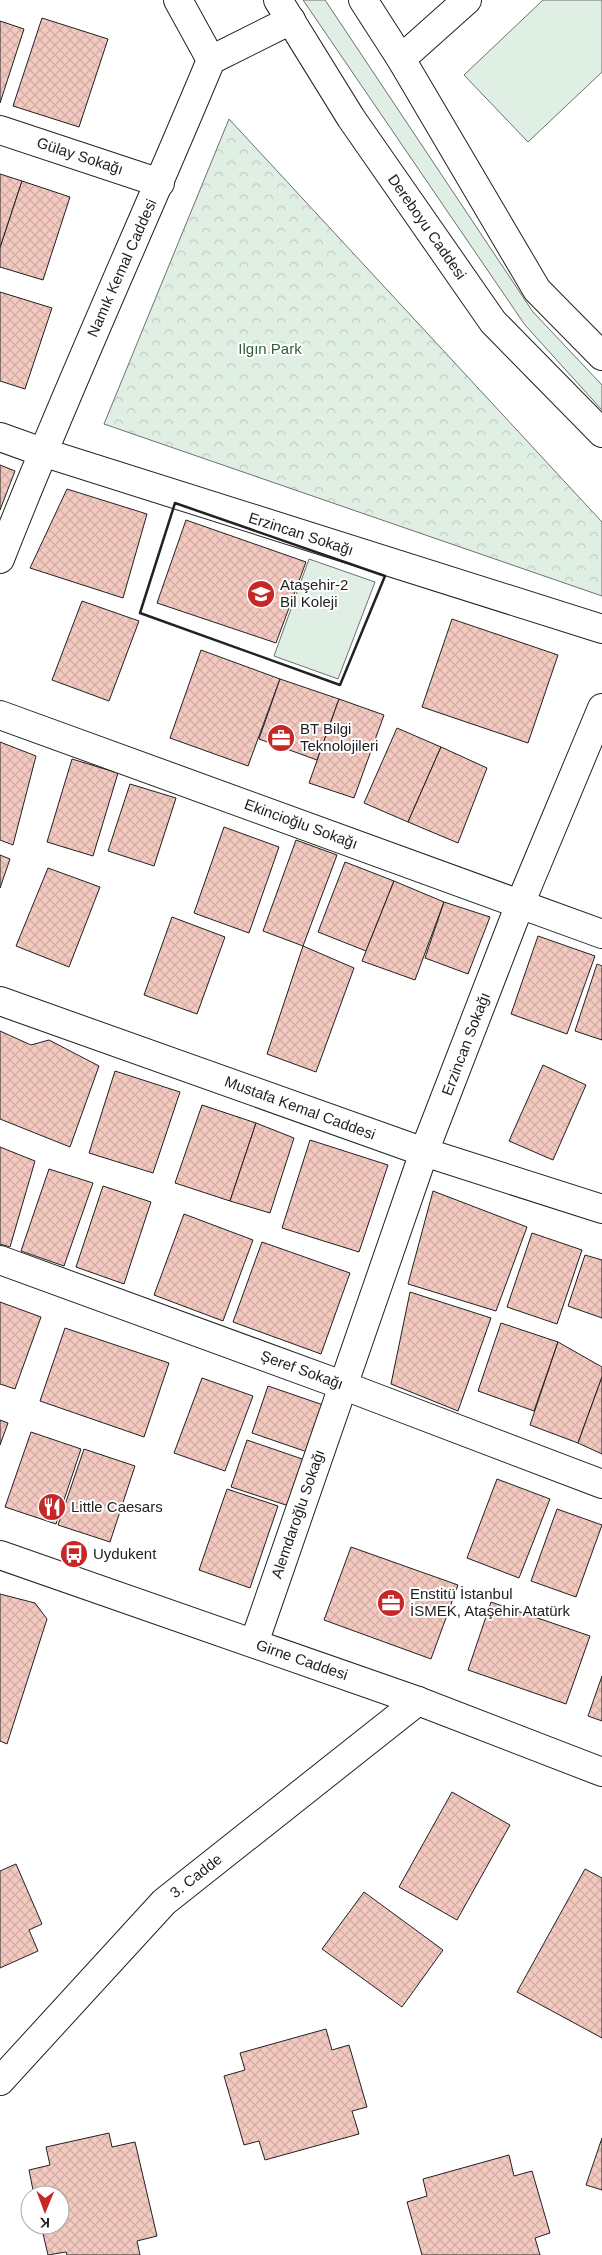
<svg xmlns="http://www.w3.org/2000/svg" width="602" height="2255" viewBox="0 0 602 2255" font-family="Arial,sans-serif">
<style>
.grass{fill:#e0efe3;stroke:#6f6f6f}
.forest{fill:url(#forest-crowns);stroke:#6f6f6f}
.building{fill:url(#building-cross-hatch);stroke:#222}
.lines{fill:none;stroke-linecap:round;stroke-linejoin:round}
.minor-casing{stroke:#222;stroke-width:30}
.tertiary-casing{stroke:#222;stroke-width:30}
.primary-casing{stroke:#222;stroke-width:30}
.minor{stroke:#fff;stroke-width:28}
.tertiary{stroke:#fff;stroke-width:28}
.primary{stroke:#fff;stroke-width:28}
.wall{stroke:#222;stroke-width:2.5}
.labels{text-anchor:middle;stroke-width:4;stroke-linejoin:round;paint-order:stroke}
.street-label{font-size:15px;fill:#222;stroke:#fff}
.park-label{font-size:15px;fill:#2f5e38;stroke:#fff}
.poi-label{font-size:15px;fill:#222;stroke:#fff;text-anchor:start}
</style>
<defs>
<pattern id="forest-crowns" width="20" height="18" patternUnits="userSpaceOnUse" patternTransform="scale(1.25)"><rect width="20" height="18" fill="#e0efe3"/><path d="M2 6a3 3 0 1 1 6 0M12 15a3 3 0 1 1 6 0" fill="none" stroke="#c0cdc2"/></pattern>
<pattern id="building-cross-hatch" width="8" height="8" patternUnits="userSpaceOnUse" patternTransform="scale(1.25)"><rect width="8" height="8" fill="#f3c9c0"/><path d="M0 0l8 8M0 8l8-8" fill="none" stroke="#d0aca5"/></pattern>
</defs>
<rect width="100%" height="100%" fill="#fff"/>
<!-- grass -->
<g class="grass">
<polygon points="303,0 325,0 533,312 602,385 602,410 525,325"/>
<polygon points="543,0 602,0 602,72 528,142 464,75"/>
<polygon points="309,559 375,582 338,679 274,656"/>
</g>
<!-- forest -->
<polygon class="forest" points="229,119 602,522 602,596 104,424"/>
<!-- building -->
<g class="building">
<polygon points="42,18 108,39 79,127 13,106"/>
<polygon points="0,21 24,29 0,103"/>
<polygon points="0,174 22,181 0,248"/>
<polygon points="22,181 70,197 43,280 0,267 0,248"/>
<polygon points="0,292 52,308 25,389 0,381"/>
<polygon points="0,465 15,471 0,510"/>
<polygon points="67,489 147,514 123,598 30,568"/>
<polygon points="186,520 306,562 276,643 157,603"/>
<polygon points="82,601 139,621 109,701 52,680"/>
<polygon points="452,619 558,655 528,743 422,707"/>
<polygon points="201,650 280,679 248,766 170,738"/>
<polygon points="280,679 339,699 317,760 259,739"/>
<polygon points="339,699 384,715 354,798 309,783"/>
<polygon points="397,728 441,747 408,822 364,803"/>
<polygon points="0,742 36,756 13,845 0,840"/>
<polygon points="441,747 487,768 458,843 408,822"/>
<polygon points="72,759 118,773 93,856 47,842"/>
<polygon points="130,784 176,798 154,866 108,851"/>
<polygon points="224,827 279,847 249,933 194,913"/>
<polygon points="296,840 337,855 303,946 263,931"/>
<polygon points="0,855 10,859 0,888"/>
<polygon points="345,862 394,881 366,951 318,932"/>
<polygon points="48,868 100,887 69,967 16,946"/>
<polygon points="394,881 444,902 415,980 362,961"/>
<polygon points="444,902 490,917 468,974 425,958"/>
<polygon points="172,917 225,937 197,1014 144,995"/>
<polygon points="538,936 595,956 567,1034 511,1014"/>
<polygon points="303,946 354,968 316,1072 267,1054"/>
<polygon points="597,964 602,966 602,1040 575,1031"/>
<polygon points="0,1031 31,1045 49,1040 99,1066 70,1147 0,1119"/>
<polygon points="543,1065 586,1085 553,1160 509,1141"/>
<polygon points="115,1071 180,1092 153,1173 89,1153"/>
<polygon points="202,1105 256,1123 230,1201 175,1183"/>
<polygon points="256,1123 294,1138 270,1213 230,1201"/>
<polygon points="310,1140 388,1165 359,1252 282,1228"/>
<polygon points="0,1147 35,1161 10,1247 0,1244"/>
<polygon points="49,1169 93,1183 64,1266 21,1251"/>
<polygon points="103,1186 151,1202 124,1284 76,1267"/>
<polygon points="433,1191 527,1227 496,1311 408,1284"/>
<polygon points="184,1214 253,1240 223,1321 154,1295"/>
<polygon points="532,1233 582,1250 557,1324 507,1307"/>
<polygon points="262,1242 350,1273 321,1354 233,1322"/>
<polygon points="585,1255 602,1260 602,1318 568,1306"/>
<polygon points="410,1292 491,1318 458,1411 391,1384"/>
<polygon points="0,1302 41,1317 15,1389 0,1384"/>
<polygon points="501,1323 558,1342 534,1411 478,1391"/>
<polygon points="65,1328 169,1363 144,1437 40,1401"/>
<polygon points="558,1342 602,1367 602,1377 578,1443 530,1425"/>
<polygon points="602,1377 602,1454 578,1443"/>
<polygon points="202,1378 253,1396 225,1471 174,1453"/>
<polygon points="268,1386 332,1408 316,1455 252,1433"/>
<polygon points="0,1420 8,1423 0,1445"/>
<polygon points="31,1432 81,1449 56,1524 5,1507"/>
<polygon points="247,1440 311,1462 295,1508 231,1487"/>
<polygon points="84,1449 135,1466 110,1542 58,1525"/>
<polygon points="497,1479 550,1499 519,1578 467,1558"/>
<polygon points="227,1489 278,1506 250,1588 199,1570"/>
<polygon points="557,1509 602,1525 576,1597 531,1581"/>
<polygon points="351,1547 458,1585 431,1659 324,1620"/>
<polygon points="0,1594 35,1603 47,1619 7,1744 0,1741"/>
<polygon points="491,1602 590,1636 566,1704 468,1670"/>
<polygon points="602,1676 602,1721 588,1716"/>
<polygon points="452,1792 510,1825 457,1920 399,1887"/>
<polygon points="16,1864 42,1924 29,1930 38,1951 0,1968 0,1871"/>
<polygon points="585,1869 602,1878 602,2038 517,1992"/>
<polygon points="364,1892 443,1950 402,2007 322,1949"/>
<polygon points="326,2029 332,2050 349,2045 367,2107 352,2111 359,2134 265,2160 259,2141 244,2145 224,2076 245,2070 240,2053"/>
<polygon points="109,2133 112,2147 135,2142 157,2236 137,2241 140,2255 67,2255 66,2252 48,2255 41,2225 60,2225 60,2195 34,2195 29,2170 50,2165 46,2147"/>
<polygon points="602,2138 602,2190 586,2185"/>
<polygon points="509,2155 514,2176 532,2171 550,2233 535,2238 540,2255 422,2255 407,2202 427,2196 423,2179"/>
</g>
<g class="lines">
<defs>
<g id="minor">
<polyline points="178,0 211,60"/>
<polyline points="401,59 467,0"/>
<polyline points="0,130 160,183"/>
<polyline points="0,437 42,452 602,629"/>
<polyline points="0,715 602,934"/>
<polyline points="0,1001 424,1152 602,1209"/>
<polyline points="0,1260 342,1385 602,1484"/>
<polyline points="254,1643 424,1152 520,904 602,708"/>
</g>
<g id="tertiary">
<path d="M0,559C66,390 142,226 211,60L291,20"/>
<polyline points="0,1555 418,1701 602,1772"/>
<polyline points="0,2081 164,1902 418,1701"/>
</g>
<g id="primary">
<polyline points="278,0 351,118 493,322 602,433"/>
<polyline points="363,0 401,59 537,290 602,356"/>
</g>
</defs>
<!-- minor casing -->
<use href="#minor" class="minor-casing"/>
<!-- tertiary casing -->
<use href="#tertiary" class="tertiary-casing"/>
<!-- primary casing -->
<use href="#primary" class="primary-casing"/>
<!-- minor -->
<use href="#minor" class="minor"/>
<!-- tertiary -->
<use href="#tertiary" class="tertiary"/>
<!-- primary -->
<use href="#primary" class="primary"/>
<!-- wall -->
<polygon class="wall" points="175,503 385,576 340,685 140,613"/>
</g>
<!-- icons -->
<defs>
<symbol id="school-disc" viewBox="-11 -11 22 22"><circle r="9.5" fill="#c62828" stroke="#fff"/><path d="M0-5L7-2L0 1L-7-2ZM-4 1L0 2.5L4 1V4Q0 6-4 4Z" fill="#fff"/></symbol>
<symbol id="office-disc" viewBox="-11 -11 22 22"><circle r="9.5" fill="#c62828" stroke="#fff"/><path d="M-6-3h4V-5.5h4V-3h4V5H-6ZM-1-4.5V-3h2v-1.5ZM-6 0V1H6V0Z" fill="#fff"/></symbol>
<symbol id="restaurant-disc" viewBox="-11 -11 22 22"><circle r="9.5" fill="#c62828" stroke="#fff"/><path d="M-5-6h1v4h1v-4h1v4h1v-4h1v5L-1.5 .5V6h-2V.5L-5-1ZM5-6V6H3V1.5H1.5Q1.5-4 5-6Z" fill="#fff"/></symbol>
<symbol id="bus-disc" viewBox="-11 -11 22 22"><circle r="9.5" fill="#c62828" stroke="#fff"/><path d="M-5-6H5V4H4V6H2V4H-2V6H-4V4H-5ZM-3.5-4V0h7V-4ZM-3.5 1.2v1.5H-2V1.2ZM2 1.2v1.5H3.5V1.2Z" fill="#fff"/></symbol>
</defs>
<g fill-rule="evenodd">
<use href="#school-disc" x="245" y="578" width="32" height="32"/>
<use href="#office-disc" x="265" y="722" width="32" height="32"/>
<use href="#restaurant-disc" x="36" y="1491" width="32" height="32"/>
<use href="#bus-disc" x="58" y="1538" width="32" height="32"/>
<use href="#office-disc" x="375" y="1587" width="32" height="32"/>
</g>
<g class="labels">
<!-- street labels -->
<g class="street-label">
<text transform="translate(80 156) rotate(18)" y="5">Gülay Sokağı</text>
<text transform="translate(427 227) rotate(55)" y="5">Dereboyu Caddesi</text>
<text transform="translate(122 268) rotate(-66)" y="5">Namık Kemal Caddesi</text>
<text transform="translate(301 534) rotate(18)" y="5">Erzincan Sokağı</text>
<text transform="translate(301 824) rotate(20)" y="5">Ekincioğlu Sokağı</text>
<text transform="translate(466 1044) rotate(-69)" y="5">Erzincan Sokağı</text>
<text transform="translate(300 1108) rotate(20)" y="5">Mustafa Kemal Caddesi</text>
<text transform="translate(302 1370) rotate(20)" y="5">Şeref Sokağı</text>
<text transform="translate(298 1514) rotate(-71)" y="5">Alemdaroğlu Sokağı</text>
<text transform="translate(302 1660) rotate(19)" y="5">Girne Caddesi</text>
<text transform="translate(196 1876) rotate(-38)" y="5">3. Cadde</text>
</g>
<!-- park labels -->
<g class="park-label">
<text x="270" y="354">Ilgın Park</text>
</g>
<!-- poi labels -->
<g class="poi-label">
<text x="280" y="590">Ataşehir-2<tspan x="280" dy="17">Bil Koleji</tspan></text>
<text x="300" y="734">BT Bilgi<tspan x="300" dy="17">Teknolojileri</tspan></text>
<text x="71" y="1512">Little Caesars</text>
<text x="93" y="1559">Uydukent</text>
<text x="410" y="1599">Enstitü İstanbul<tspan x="410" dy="17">İSMEK, Ataşehir Atatürk</tspan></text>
</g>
</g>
<!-- north arrow -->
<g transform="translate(45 2210) rotate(181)"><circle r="24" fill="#ffffff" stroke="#a7a7a7"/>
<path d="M0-4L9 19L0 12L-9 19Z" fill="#c62828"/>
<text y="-8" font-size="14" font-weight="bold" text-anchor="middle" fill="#222222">K</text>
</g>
</svg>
